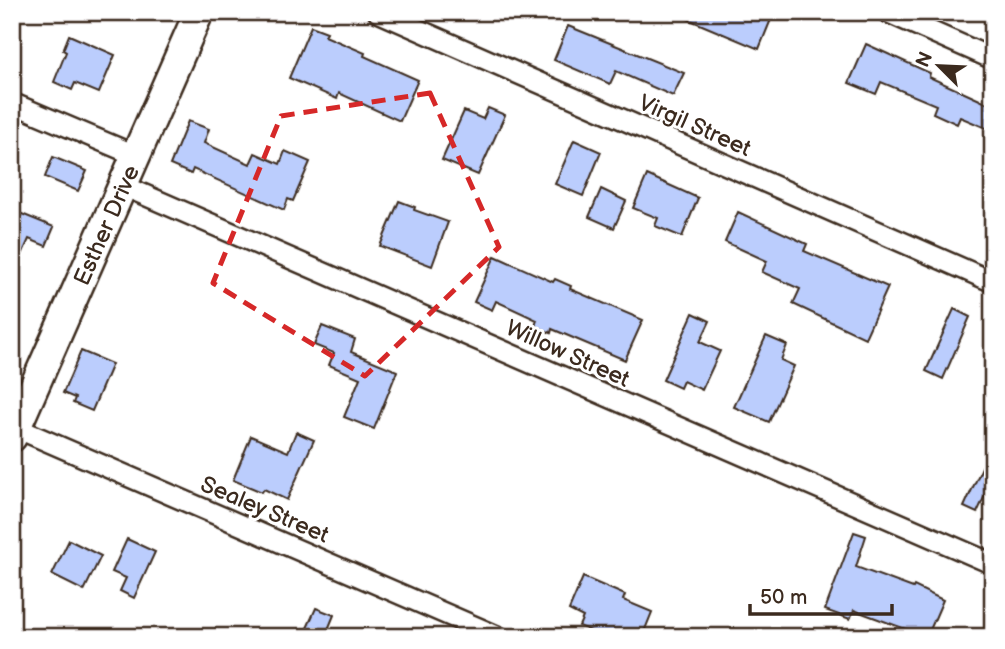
<svg xmlns="http://www.w3.org/2000/svg" width="1005" height="649" viewBox="0 0 1005 649" font-family="'Balsamiq Sans',sans-serif">
<style>
.building{fill:#bbcdfd;stroke:#3b2a1e;stroke-width:2}
.lines{fill:none;stroke-linecap:round;stroke-linejoin:round}
.street-casing{stroke:#3b2a1e;stroke-width:24}
.secondary-casing{stroke:#3b2a1e;stroke-width:33}
.street{stroke:#fff;stroke-width:19}
.secondary{stroke:#fff;stroke-width:28}
.marked{fill:none;stroke:#d62828;stroke-width:5;stroke-dasharray:14 9;stroke-linejoin:round}
.labels{text-anchor:middle;stroke-width:6;stroke-linejoin:round;paint-order:stroke}
.street-label{font-size:23px;fill:#3b2a1e;stroke:#fff}
</style>
<rect width="100%" height="100%" fill="#fff"/>
<filter id="ink" filterUnits="userSpaceOnUse"><feTurbulence type="fractalNoise" baseFrequency=".0143" numOctaves="2"/><feDisplacementMap in="SourceGraphic" scale="14" xChannelSelector="R" yChannelSelector="G"/><feConvolveMatrix kernelMatrix="1 2 1 2 8 2 1 2 1" color-interpolation-filters="sRGB"/></filter>
<g filter="url(#ink)">
<!-- building -->
<g class="building">
<polygon points="671,12 774,12 759,49"/>
<polygon points="311,26 327,32 325,36 365,53 364,56 418,80 400,121 339,93 337,99 289,78"/>
<polygon points="568,26 684,73 673,96 616,71 610,84 554,60"/>
<polygon points="69,35 115,55 99,93 75,83 72,90 54,82 66,52 63,50"/>
<polygon points="866,44 930,73 929,77 993,106 993,131 960,117 957,124 933,113 936,105 881,82 876,94 849,83"/>
<polygon points="488,108 505,115 478,175 442,160 464,111 483,119"/>
<polygon points="188,121 209,129 204,143 250,164 255,153 280,164 285,151 310,162 293,201 288,199 284,210 193,169 191,174 170,165"/>
<polygon points="574,140 601,152 583,196 555,184"/>
<polygon points="53,157 87,171 78,191 45,177"/>
<polygon points="647,175 698,198 682,237 655,226 658,218 633,208"/>
<polygon points="601,189 626,201 614,228 589,217"/>
<polygon points="399,201 415,207 414,210 448,222 432,266 380,246"/>
<polygon points="12,210 54,227 46,246 29,239 12,277"/>
<polygon points="738,212 807,244 804,251 888,287 865,338 793,304 800,289 762,272 767,261 725,242"/>
<polygon points="495,256 553,282 555,279 571,286 570,289 643,320 625,360 552,329 551,333 535,326 537,320 496,301 492,310 474,302"/>
<polygon points="954,309 970,317 943,379 926,371"/>
<polygon points="693,313 710,321 700,342 720,351 702,390 683,381 680,388 663,380"/>
<polygon points="322,326 355,339 351,352 397,371 374,429 344,417 360,378 329,365 334,353 314,345"/>
<polygon points="766,336 787,345 781,360 794,366 769,422 734,407"/>
<polygon points="81,351 112,364 92,411 73,403 75,398 63,393"/>
<polygon points="296,432 314,440 287,500 264,489 262,492 233,480 251,436 288,452"/>
<polygon points="993,443 993,478 977,513 964,507"/>
<polygon points="854,532 866,536 856,567 913,588 914,586 943,600 927,637 854,610 850,619 825,610"/>
<polygon points="127,539 155,552 134,598 120,591 126,578 112,572"/>
<polygon points="69,540 101,556 84,591 52,575"/>
<polygon points="583,577 625,595 623,600 652,612 642,637 605,637 579,626 583,617 569,610"/>
<polygon points="316,608 334,615 325,637 303,637"/>
</g>
<g class="lines">
<defs>
<g id="street">
<polyline points="378,12 993,282"/>
<polyline points="887,12 993,59"/>
<polyline points="12,103 137,156"/>
<polyline points="124,186 993,564"/>
<polyline points="12,426 499,637"/>
</g>
<polyline id="secondary" points="12,437 199,12"/>
</defs>
<!-- street casing -->
<use href="#street" class="street-casing"/>
<!-- secondary casing -->
<use href="#secondary" class="secondary-casing"/>
<!-- street -->
<use href="#street" class="street"/>
<!-- secondary -->
<use href="#secondary" class="secondary"/>
</g>
</g>
<!-- marked area -->
<path class="marked" d="M430,93L499,247L365,376L213,283L281,116Z"/>
<g class="labels">
<!-- street labels -->
<g class="street-label">
<text transform="translate(695 125) rotate(24)" y="8">Virgil Street</text>
<text transform="translate(106 225) rotate(-66)" y="8">Esther Drive</text>
<text transform="translate(568 353) rotate(24)" y="8">Willow Street</text>
<text transform="translate(265 509) rotate(23)" y="8">Sealey Street</text>
</g>
</g>
<!-- margin -->
<rect width="1005" height="649" fill="none" stroke="#fff" stroke-width="42"/>
<rect x="21" y="21" width="963" height="607" fill="none" stroke="#3b2a1e" stroke-width="2.5" filter="url(#ink)"/>
<!-- north arrow -->
<g transform="translate(939 66) rotate(294)" stroke="#ffffff" stroke-width="5" paint-order="stroke">
<path d="M0-5L12 26L0 18L-12 26Z" fill="#3b2a1e"/>
<text y="-10" font-size="19" font-weight="bold" text-anchor="middle" fill="#3b2a1e">N</text>
</g>
<!-- scale -->
<path d="M750 604v10h142v-10" fill="none" stroke="#3b2a1e" stroke-width="3.5"/>
<text x="760" y="604" font-size="21" fill="#3b2a1e" stroke="#ffffff" stroke-width="5" paint-order="stroke">50 m</text>
</svg>
